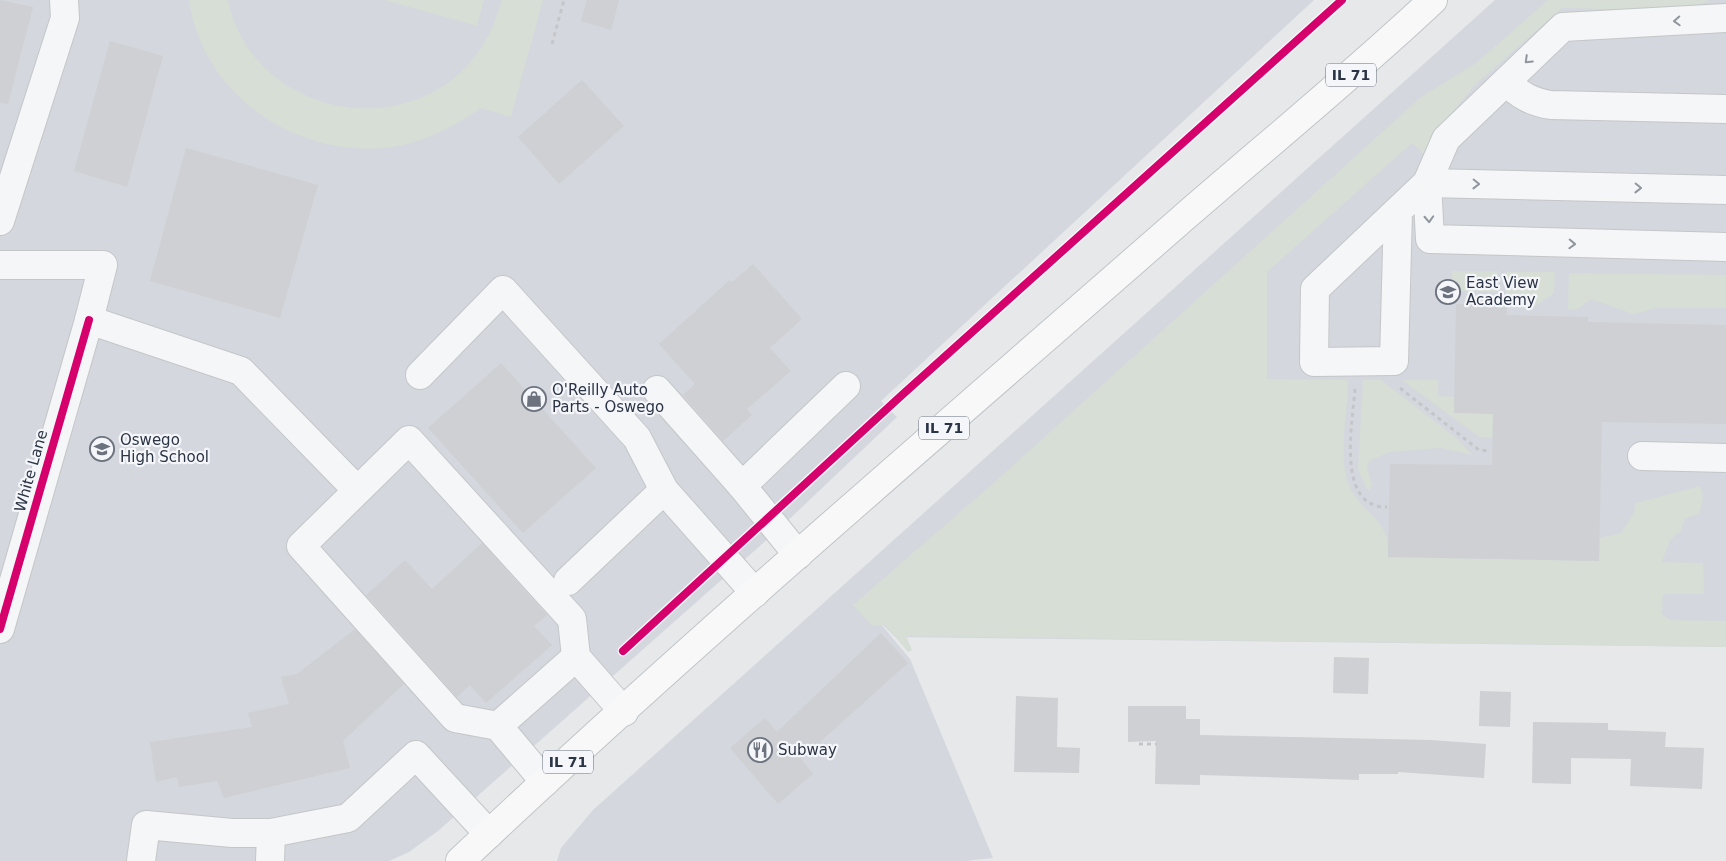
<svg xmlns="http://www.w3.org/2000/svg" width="1726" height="861" viewBox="0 0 1726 861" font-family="'DejaVu Sans',sans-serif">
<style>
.built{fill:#d4d7dd}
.green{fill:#d6ded6}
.building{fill:#ced0d3}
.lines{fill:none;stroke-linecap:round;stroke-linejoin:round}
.minor-casing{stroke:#c4c6c8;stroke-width:30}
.major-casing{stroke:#c2c5c8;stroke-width:30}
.path{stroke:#c5c6ca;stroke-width:3;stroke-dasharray:4 4;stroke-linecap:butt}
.minor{stroke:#f5f6f7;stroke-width:28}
.major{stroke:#f8f8f8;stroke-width:28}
.cycleway-casing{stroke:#f4f6f9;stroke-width:11}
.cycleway{stroke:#d6006c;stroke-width:8}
.oneway{stroke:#90959e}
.labels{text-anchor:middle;stroke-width:4.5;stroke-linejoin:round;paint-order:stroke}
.shield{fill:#f4f6f9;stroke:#676e7b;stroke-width:1}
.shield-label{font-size:14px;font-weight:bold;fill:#2b3445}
.poi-label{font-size:15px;fill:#2b3445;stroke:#f4f6f9;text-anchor:start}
.street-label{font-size:15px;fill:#2b3445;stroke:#f4f6f9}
</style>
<rect width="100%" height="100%" fill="#e6e8ea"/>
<!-- built -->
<g class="built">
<polygon points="0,0 1314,0 881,401 897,417 780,528 438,831 409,852 389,861 0,861"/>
<polygon points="1495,0 1726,0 1726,647 895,637 876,618 910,659 993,858 965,861 557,861 561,848 593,810"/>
</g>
<!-- green -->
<g class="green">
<path d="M189,0H228C251,114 407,147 476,55C489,39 496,19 502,0H543L511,117L481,108C452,128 419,145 384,148C292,156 202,93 189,0Z"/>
<polygon points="384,0 484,0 477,26"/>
<path d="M1548,0H1709C1689,15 1591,8 1562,8L1475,85L1432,136L1427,157L1412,143L1267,272V379L1348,380C1348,411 1338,454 1348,483C1356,505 1378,515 1386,535C1389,542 1388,550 1389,557L1599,561L1600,538L1621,533L1634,512L1636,503L1700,486L1703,497L1699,514L1685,518L1681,531L1670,540L1662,562L1703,563L1704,594H1663L1662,614L1670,620L1726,621V647L906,636L912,650L908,652L885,625L872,626L853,605L997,480L1421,97L1476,63Z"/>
<polygon points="1452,271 1498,271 1498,292 1451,291"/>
<polygon points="1505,272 1555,272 1554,293 1531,309 1522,308 1511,295 1505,295"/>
<polygon points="1569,273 1726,275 1726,308 1656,308 1633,314 1591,299 1578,309 1568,310"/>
<polygon points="1363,380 1381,380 1455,437 1473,455 1440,448 1390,452 1369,461 1367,467 1372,485 1370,490 1367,489 1358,470"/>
<polygon points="1402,380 1438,380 1438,396 1454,397 1493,414 1493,438 1479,437"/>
</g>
<!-- building -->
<g class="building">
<polygon points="0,0 33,7 8,104 0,103"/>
<polygon points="587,0 619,0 611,30 581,21"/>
<polygon points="110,41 163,56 127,187 74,171"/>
<polygon points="582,80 624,126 559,184 518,137"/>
<polygon points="186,148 318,185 280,318 150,281"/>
<polygon points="753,264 802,319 770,348 791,371 747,409 752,415 723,441 683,395 695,384 659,344 730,280 732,282"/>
<polygon points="1456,304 1507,305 1507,315 1588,317 1588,322 1726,325 1726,424 1602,422 1599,561 1388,557 1390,464 1492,465 1493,414 1454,413"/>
<polygon points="501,363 596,468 523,533 428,428"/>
<polygon points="482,543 547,615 534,626 552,645 486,703 470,685 457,697 366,595 405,560 432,589"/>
<polygon points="355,629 404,684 343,741 350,768 224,798 217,781 179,787 177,777 156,782 150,742 252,727 248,713 289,704 281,677 297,674"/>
<polygon points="881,633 908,663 801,759 813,774 778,804 730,748 765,718 777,732"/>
<polygon points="1334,657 1369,658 1368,694 1333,693"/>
<polygon points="1480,691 1511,692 1510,727 1479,726"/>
<polygon points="1016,696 1058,698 1057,747 1080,748 1079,773 1014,772"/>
<polygon points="1128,706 1186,706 1186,719 1200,719 1200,735 1431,740 1486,744 1484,778 1398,772 1398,774 1359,774 1359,780 1200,775 1200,785 1155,784 1156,741 1128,742"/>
<polygon points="1533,722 1608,723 1608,730 1666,732 1665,747 1704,748 1702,789 1630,786 1631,759 1571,758 1571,784 1532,783"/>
</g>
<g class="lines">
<defs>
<g id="minor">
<polyline points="1726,18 1563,27 1446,139 1427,183 1430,239 1726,247"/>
<path d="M1506,82C1520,95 1531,102 1551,105L1726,109"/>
<polyline points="1398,212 1394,361 1314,362 1315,289 1427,183 1726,190"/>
<polyline points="0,221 65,18 64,0"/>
<polyline points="0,265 103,265 89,320 241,371 357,490"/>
<polyline points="420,375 503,290 637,438 664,490 755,593"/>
<polyline points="657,390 742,486 798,555"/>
<polyline points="1642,456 1726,458"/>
<polyline points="742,486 846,386"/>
<polyline points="568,581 664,490"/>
<polyline points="0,629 89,320"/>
<polyline points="498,726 576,657"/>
<polyline points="545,782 498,726 455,718 301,546 409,440 572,619 576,657 624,712"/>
<polyline points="141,861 146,825 232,833 271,833 348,818 416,755 489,834"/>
<polyline points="270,861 271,833"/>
</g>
<path id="major" d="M460,861C694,640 940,431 1182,219C1266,146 1352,76 1433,0"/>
</defs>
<!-- minor casing -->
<use href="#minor" class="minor-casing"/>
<!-- major casing -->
<use href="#major" class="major-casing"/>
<!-- path -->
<g class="path">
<polyline points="552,44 564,0"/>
<polyline points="1400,388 1479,450 1490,451"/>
<path d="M1355,389C1353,420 1335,508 1387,507"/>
<polyline points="1139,744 1157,744"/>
</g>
<!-- minor -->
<use href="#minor" class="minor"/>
<!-- major -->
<use href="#major" class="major"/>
<defs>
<g id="cycleway">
<polyline points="0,629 89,320"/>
<polyline points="623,651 902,395 1342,0"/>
</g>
</defs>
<!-- cycleway casing -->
<use href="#cycleway" class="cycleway-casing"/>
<!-- cycleway -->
<use href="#cycleway" class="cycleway"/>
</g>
<!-- one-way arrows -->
<defs><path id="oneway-chevron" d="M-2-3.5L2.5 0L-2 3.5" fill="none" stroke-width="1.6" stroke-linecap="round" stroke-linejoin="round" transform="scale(1.25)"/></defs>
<g class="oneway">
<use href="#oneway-chevron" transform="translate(1677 21) rotate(177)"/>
<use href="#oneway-chevron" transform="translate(1528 60) rotate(136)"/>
<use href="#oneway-chevron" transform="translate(1476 184) rotate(1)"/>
<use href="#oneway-chevron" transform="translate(1638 188) rotate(1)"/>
<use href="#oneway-chevron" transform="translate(1429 219) rotate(87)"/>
<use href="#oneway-chevron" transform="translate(1572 244) rotate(2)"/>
</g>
<!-- icons -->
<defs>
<symbol id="school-ring" viewBox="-11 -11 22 22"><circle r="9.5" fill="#f4f6f9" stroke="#6c737f" stroke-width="1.5"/><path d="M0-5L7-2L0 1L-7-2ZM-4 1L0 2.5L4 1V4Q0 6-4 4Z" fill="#6c737f"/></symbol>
<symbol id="shop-ring" viewBox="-11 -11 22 22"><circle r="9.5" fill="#f4f6f9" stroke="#6c737f" stroke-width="1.5"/><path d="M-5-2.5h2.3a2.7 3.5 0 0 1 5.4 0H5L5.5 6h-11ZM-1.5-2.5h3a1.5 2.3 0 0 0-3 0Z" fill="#6c737f"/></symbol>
<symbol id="restaurant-ring" viewBox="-11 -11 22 22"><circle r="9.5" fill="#f4f6f9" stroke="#6c737f" stroke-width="1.5"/><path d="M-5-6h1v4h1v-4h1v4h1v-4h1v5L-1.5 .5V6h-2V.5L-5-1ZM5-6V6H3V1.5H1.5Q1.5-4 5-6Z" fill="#6c737f"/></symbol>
</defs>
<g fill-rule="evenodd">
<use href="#school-ring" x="1434" y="278" width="28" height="28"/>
<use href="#shop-ring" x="520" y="385" width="28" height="28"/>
<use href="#school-ring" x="88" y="435" width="28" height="28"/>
<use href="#restaurant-ring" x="746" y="736" width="28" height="28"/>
</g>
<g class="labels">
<!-- shield labels -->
<g class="shield">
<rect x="1326" y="63.5" width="50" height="23" rx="4"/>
<rect x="919" y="416.5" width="50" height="23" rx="4"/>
<rect x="543" y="750.5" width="50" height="23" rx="4"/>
</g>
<g class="shield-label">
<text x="1351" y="80">IL 71</text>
<text x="944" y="433">IL 71</text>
<text x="568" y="767">IL 71</text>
</g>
<!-- poi labels -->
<g class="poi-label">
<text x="1466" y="288">East View<tspan x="1466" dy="17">Academy</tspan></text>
<text x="552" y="395">O'Reilly Auto<tspan x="552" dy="17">Parts - Oswego</tspan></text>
<text x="120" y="445">Oswego<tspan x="120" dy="17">High School</tspan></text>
<text x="778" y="755">Subway</text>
</g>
<!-- street labels -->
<g class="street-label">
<text transform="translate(31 471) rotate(-74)" y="5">White Lane</text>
</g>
</g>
</svg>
